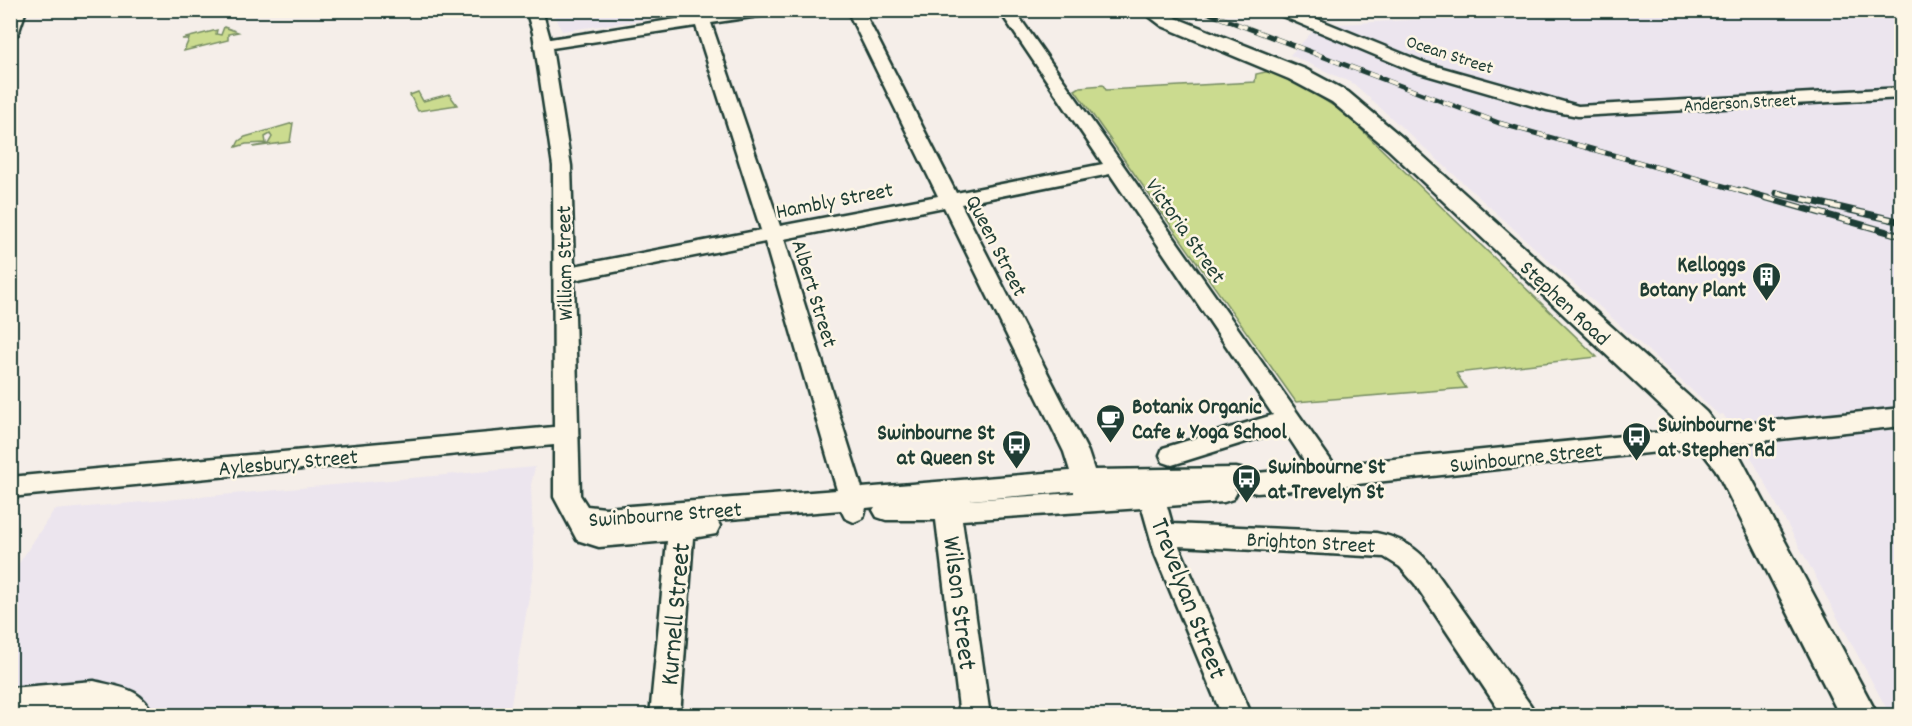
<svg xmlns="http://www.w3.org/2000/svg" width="1912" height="726" viewBox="0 0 1912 726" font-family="Dekko,sans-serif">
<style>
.built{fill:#ece5ee}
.green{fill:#cbdb8f;stroke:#758c62;stroke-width:1.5}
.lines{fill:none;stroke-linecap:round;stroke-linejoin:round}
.minor-casing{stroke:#1f3d34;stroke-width:5}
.major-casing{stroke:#1f3d34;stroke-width:5}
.minor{fill:#fcf5e5;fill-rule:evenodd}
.major{fill:#fcf5e5;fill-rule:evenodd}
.rail-far1-casing{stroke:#1f3d34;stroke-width:5}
.rail-casing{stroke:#1f3d34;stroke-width:7}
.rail-far1{stroke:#fcf5e5;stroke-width:4;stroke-dasharray:10;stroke-linecap:butt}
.rail{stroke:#fcf5e5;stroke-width:4.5;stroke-dasharray:13;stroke-linecap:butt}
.labels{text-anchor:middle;stroke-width:5;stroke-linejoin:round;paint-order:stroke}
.far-street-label{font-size:18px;fill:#1f3d34;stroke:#fcf5e5}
.street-label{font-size:22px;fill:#1f3d34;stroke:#fcf5e5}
.poi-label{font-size:22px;font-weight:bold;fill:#1f3d34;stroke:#fcf5e5;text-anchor:start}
.near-street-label{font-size:27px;fill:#1f3d34;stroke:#fcf5e5}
</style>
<rect width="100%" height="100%" fill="#f5eee9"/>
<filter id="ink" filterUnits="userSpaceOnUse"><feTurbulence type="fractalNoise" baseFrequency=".0167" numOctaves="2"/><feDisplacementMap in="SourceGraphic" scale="12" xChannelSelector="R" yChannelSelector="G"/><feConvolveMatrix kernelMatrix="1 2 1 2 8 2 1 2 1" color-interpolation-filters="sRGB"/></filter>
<g filter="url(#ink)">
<!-- built -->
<g class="built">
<polygon points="1590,10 1901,11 1901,715 1890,715 1751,457 1723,414 1719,415 1354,84 1290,55 1319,25"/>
<polygon points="553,11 707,11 562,31"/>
<polygon points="535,467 531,485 534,567 509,715 11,715 10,577 54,510"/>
</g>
<!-- green -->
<g class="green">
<polygon points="224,27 238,32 228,34 228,40 184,51 189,39 182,39 217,30 216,34 221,35"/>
<polygon points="1270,71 1306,88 1343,112 1597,357 1456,373 1466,388 1296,402 1075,90 1080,87 1103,85 1106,90 1255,82 1256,74"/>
<polygon points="418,92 423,101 449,94 457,105 418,111 410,95"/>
<polygon points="293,123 290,142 253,147 268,144 272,137 270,134 265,137 266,143 246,144 236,147 239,141 245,137"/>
</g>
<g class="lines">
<defs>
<g id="minor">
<polygon points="10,10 26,10 18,34 10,39"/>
<path d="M526,10H542L550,39L733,10H773L766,15L711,23L780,226L938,196L847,10H863L956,193L1103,164L999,10H1014L1334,465L1902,408V426L1329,487L1257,493L1234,488L1237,492L1233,499L1224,502L1167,506L1172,524L1376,533C1401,538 1418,548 1433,568L1531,706L1536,716H1503L1415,584L1400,567L1384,557L1179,546L1252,716H1222L1155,554L1142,508L962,520L990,716H960L936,520H886L877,517L873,510L875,507L866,508L863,518L854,522L845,518L841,510L717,520L720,526L716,534L693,538L680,716H650L667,541L599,547L577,540L554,497V445L10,497V477L554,427L553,166L533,33ZM696,26L761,230L574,266L571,166L552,48ZM1110,174L1273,415L1163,448L1160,455L1163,462L1172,465L1284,430L1309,468L1257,473L1236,468L1094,470L1088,452L961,204ZM944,207L1064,452L1070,471L862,488L784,239ZM765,242L837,490L605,508L587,506L580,495L574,280ZM1074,491V493L970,500Z"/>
<polygon points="1273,10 1295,10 1425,63 1578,106 1902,88 1902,98 1578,116 1547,110 1413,71 1275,13"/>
<path d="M94,681C121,688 141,687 154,716H120L94,709L10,716V688Z"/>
</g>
<polygon id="major" points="1141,10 1164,10 1176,18 1305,69 1348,92 1404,139 1706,412 1738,453 1878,716 1840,716 1716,470 1684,428 1388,149 1332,102 1289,79 1162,26"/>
</defs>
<!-- minor casing -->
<use href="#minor" class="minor-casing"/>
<!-- major casing -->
<use href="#major" class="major-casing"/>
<!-- minor -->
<use href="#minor" class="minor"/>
<!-- major -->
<use href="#major" class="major"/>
<defs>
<polyline id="rail-far1" points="1200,10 1499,123 1745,192"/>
<g id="rail">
<polyline points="1739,190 1902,236"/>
<polyline points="1777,193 1902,222"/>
</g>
</defs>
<!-- rail-far1 casing -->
<use href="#rail-far1" class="rail-far1-casing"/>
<!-- rail casing -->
<use href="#rail" class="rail-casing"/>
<!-- rail-far1 -->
<use href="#rail-far1" class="rail-far1"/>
<!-- rail -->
<use href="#rail" class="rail"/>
</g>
</g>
<!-- icons -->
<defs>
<symbol id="building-pin" viewBox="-11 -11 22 30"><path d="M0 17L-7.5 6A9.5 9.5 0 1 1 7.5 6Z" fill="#1f3d34" stroke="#fcf5e5"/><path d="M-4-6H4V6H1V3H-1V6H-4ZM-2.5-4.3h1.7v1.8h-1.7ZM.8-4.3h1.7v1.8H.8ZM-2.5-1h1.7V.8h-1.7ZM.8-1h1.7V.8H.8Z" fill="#fff"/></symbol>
<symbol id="cafe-pin" viewBox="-11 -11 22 30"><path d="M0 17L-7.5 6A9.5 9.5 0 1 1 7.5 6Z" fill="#1f3d34" stroke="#fcf5e5"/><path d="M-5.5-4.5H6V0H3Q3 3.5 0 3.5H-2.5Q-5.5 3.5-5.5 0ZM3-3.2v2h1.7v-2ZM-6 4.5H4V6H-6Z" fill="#fff"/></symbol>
<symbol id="bus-pin" viewBox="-11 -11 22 30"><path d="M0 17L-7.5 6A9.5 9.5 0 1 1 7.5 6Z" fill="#1f3d34" stroke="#fcf5e5"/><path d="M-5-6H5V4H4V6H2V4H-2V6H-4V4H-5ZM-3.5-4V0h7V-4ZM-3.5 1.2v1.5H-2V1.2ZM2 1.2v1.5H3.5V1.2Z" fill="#fff"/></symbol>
</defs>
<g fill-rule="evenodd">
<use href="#building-pin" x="1750" y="260" width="33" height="45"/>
<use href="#cafe-pin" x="1094" y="402" width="33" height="45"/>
<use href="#bus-pin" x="1620" y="420" width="33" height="45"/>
<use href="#bus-pin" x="1000" y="428" width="33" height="45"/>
<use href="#bus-pin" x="1230" y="462" width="33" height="45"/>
</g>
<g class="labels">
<!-- far-street labels -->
<g class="far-street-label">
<text transform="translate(1450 54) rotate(18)" y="6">Ocean Street</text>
<text transform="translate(1740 102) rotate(-3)" y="6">Anderson Street</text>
</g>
<!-- street labels -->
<g class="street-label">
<text transform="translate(834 199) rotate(-11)" y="8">Hambly Street</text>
<text transform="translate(1187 230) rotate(55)" y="8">Victoria Street</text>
<text transform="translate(998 245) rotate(63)" y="8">Queen Street</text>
<text transform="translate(563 263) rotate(-91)" y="8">William Street</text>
<text transform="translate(816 293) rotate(73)" y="8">Albert Street</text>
<text transform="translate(1566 302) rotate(43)" y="8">Stephen Road</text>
<text transform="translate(1526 456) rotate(-6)" y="8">Swinbourne Street</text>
<text transform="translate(288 461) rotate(-5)" y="8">Aylesbury Street</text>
<text transform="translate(665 513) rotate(-4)" y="8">Swinbourne Street</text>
<text transform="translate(1311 541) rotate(3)" y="8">Brighton Street</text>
</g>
<!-- poi labels -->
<g class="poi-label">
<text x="1746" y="271" text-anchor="end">Kelloggs<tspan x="1746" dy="25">Botany Plant</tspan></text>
<text x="1132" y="413">Botanix Organic<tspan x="1132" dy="25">Cafe &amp; Yoga School</tspan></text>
<text x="1658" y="431">Swinbourne St<tspan x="1658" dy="25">at Stephen Rd</tspan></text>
<text x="995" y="439" text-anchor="end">Swinbourne St<tspan x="995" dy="25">at Queen St</tspan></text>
<text x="1268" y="473">Swinbourne St<tspan x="1268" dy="25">at Trevelyn St</tspan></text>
</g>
<!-- near-street labels -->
<g class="near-street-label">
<text transform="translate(1190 598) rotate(69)" y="9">Trevelyan Street</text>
<text transform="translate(961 603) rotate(83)" y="9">Wilson Street</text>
<text transform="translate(674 614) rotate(-85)" y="9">Kurnell Street</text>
</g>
</g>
<!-- margin -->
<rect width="1912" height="726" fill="none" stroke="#fcf5e5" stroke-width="36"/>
<rect x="18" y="18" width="1876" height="690" fill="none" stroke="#1f3d34" stroke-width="2" filter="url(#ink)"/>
</svg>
